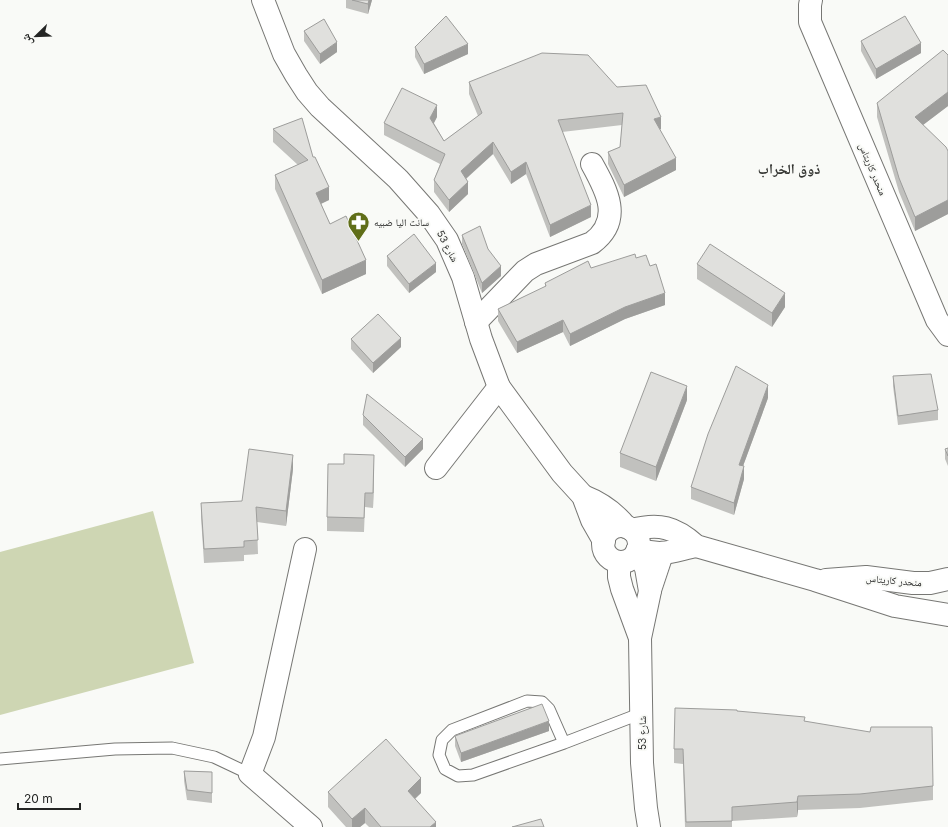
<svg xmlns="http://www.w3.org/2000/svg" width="948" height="827" viewBox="0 0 948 827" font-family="Inter,'Noto Naskh Arabic',sans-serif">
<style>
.pitch{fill:#ced6b3}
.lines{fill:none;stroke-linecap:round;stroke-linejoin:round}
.lane-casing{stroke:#777774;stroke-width:13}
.street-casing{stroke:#777774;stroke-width:24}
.secondary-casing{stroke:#777774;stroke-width:24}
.lane{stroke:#fff;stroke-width:11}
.street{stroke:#fff;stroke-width:22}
.secondary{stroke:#fff;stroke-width:22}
.wall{fill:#c1c1be}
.shaded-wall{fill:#9d9d9b}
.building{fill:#e0e0dd;stroke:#9d9d9b}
.labels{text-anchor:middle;stroke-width:4;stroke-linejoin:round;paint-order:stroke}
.street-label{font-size:10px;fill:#242524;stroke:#f9faf7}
.poi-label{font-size:10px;fill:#242524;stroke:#f9faf7;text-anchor:start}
.district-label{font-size:14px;font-weight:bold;fill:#343532;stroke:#f9faf7}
</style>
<rect width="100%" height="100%" fill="#f9faf7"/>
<!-- pitch -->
<polygon class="pitch" points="153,511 194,663 0,715 0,552"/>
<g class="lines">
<defs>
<g id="lane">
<polyline points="564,743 549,709 542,702 527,701 452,730 442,740 439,755 445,769 458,776 473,775 564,743 642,713"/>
<polyline points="0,759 115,749 172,748 214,757 250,774"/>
</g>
<g id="street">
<polyline points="811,0 810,5 810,22 937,320 948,335"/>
<path d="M476,322L525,271L536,264L592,243C623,220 607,191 592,164"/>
<polyline points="436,468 499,387"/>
<path d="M632,530C659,523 675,527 696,546L815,580L895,606L948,615"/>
<polyline points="305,549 264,737 250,774 311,827"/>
<path d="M638,549C662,557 672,551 696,546"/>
<polyline points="826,580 866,577 913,583 930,583 948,579"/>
</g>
<g id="secondary">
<polyline points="263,0 284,54 296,75 307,92 320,107 398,179 429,214 447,240 463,277 481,339 499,387 562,473 583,496 592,520 604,541"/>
<path d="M583,496C601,503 614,512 626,527"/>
<circle cx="621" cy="544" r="18"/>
<polyline points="637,551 646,568 650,591 640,638 642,763 646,808 649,827"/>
<polyline points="619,562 619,577 622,589 640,638"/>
<polyline points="650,590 662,554"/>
</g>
</defs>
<!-- lane casing -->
<use href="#lane" class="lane-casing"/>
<!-- street casing -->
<use href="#street" class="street-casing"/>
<!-- secondary casing -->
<use href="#secondary" class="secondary-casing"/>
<!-- lane -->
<use href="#lane" class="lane"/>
<!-- street -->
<use href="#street" class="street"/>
<!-- secondary -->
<use href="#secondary" class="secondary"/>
</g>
<!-- wall -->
<g class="wall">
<polygon points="346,0 372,0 368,14 346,8"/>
<polygon points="304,31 337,52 320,64 304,41"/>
<polygon points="861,41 921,53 876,79 861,51"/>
<polygon points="415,47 468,54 424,74 415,57"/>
<polygon points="948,55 948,106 923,125 948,151 948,214 915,231 899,192 877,117 877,103"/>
<polygon points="469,82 617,87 661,129 660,129 676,170 624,197 608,164 608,152 620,147 622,125 562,132 591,217 550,237 526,174 511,184 493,154 466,179 468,194 449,212 434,192 434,180 440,164 384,135 384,123 437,117 434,123 444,141 478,116 469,94"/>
<polygon points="273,129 313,157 329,200 321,204 330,224 366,274 322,294 275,189 275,175 298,165 273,142"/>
<polygon points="462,235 488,249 501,276 482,293 462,244"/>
<polygon points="387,256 436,272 409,293 387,266"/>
<polygon points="636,258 650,266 665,305 625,319 570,346 563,332 517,353 498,321 498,309 545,287 545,283 591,268"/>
<polygon points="697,264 785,307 772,327 697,279"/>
<polygon points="351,339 401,347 373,373 351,349"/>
<polygon points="893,376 938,410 938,420 898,425 893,386"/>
<polygon points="768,398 743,466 744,479 734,515 691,499 691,487"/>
<polygon points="687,400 656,481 620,467 620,453"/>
<polygon points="363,415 423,449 405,467 363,425"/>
<polygon points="948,448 948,466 945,459 945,449"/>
<polygon points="293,469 286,526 257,522 258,554 244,555 244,561 204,563 201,517 201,503 242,501"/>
<polygon points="374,469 373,508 365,507 364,532 327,531 327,517"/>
<polygon points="737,711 805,721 933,786 933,800 860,808 798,810 797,817 732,821 732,827 685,827 683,764 674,763 674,749"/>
<polygon points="549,731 461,762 455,746 455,736"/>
<polygon points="184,771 212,772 212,803 187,800 184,781"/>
<polygon points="328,792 421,793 415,799 436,827 369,827 365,823 360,827 346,827 328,807"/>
</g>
<!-- shaded-wall -->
<g class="shaded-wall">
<polygon points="369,0 372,0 368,14 368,4"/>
<polygon points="337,42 337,52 320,64 320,54"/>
<polygon points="921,43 921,53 876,79 876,69"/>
<polygon points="468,44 468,54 424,74 424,64"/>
<polygon points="948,92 948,106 915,131 915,117"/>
<polygon points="437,105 437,117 430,130 430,118"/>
<polygon points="661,117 661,129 654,131 654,119"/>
<polygon points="493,142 493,154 461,183 461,171"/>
<polygon points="676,158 676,170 624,197 624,185"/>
<polygon points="526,162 526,174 511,184 511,172"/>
<polygon points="468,182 468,194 449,212 449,200"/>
<polygon points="329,187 329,200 316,206 316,193"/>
<polygon points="948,200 948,214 915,231 915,217"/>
<polygon points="591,205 591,217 550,237 550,225"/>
<polygon points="366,260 366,274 322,294 322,280"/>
<polygon points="436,263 436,272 409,293 409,284"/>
<polygon points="501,266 501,276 482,293 482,283"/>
<polygon points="665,293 665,305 625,319 570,346 570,334 625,307"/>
<polygon points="785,293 785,307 772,327 772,313"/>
<polygon points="563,320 563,332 517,353 517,342"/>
<polygon points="401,338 401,347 373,373 373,363"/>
<polygon points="768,385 768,398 739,477 739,465"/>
<polygon points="687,386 687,400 656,481 656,467"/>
<polygon points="423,439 423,449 405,467 405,457"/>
<polygon points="293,455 293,469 286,526 286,511"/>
<polygon points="374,455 374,469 373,508 373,493"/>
<polygon points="744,466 744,479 734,515 734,503"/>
<polygon points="549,721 549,731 461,762 461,753"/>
<polygon points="421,778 421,793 408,805 408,791"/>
<polygon points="798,796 798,810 797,817 797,802"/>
<polygon points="365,808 365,823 360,827 352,827 352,819"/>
<polygon points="436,822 436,827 430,827"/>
</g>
<!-- building -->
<g class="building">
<polygon points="352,0 369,0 368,4"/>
<polygon points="446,16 468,44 424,64 415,47"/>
<polygon points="905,16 921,43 876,69 861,41"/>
<polygon points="324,19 337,42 320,54 304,31"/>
<polygon points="943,50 948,55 948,92 915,117 946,147 948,151 948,200 915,217 899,178 877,103"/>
<polygon points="542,53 588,55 617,87 646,85 661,117 654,119 676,158 624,185 608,152 620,147 623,113 558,120 591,205 550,225 526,162 511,172 493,142 461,171 468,182 449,200 434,180 445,154 384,123 402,88 437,105 430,118 444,141 482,113 469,82"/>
<polygon points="302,118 313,157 315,157 329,187 316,193 330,224 346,216 366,260 322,280 275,175 308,160 273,129"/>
<polygon points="480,226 488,249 501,266 482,283 462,235"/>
<polygon points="414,234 436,263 409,284 387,256"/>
<polygon points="710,244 785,293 772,313 697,264"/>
<polygon points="635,254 636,258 646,255 650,266 656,264 665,293 625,307 570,334 563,320 517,342 498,309 546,286 545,283 588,261 591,268"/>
<polygon points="378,314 401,338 373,363 351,339"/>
<polygon points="736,366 768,385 739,465 744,466 734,503 691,487 708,434"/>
<polygon points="651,372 687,386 656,467 620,453"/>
<polygon points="931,374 938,410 898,416 893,376"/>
<polygon points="367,394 423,439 405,457 363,415"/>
<polygon points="948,448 948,456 945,449"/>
<polygon points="249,449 293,455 286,511 256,507 258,540 244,541 244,547 204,549 201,503 242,501"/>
<polygon points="344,454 374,455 373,493 365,493 364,518 327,517 328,464 344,464"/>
<polygon points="542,704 549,721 461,753 455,736"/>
<polygon points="675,708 737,710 737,711 805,717 804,721 870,732 871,727 932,727 933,786 860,794 798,796 797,802 732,807 732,821 686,822 683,749 674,749"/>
<polygon points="386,739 421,778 408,791 436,822 430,827 381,827 365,808 352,819 328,792"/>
<polygon points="184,771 212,772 212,793 187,790"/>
<polygon points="541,819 544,827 512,827"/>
</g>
<!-- icons -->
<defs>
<symbol id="pharmacy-pin" viewBox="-11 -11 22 30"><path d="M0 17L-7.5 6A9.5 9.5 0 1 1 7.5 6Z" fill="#606e18" stroke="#f9faf7"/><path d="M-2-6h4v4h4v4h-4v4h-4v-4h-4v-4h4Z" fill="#fff"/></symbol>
</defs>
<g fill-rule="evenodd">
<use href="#pharmacy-pin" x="346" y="210" width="25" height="34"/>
</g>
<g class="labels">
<!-- street labels -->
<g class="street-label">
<text transform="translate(873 169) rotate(67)" y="4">منحدر كاريتاس</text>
<text transform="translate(448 246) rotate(62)" y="4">شارع 53</text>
<text transform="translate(894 580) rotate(5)" y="4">منحدر كاريتاس</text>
<text transform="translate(642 733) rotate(-90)" y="4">شارع 53</text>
</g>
<!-- poi labels -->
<g class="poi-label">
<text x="374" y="226">سانت اليا ضبيه</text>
</g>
<!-- district labels -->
<g class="district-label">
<text x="789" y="174">ذوق الخراب</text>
</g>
</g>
<!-- north arrow -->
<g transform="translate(36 36) rotate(247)" stroke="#f9faf7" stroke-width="3" paint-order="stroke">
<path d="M0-3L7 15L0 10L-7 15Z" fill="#242524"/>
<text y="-6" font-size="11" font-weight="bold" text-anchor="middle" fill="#242524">ش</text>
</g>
<!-- scale -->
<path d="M18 803v6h62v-6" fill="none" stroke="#242524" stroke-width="2"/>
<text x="24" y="803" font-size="12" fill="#242524" stroke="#f9faf7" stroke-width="3" paint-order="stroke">20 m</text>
</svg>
